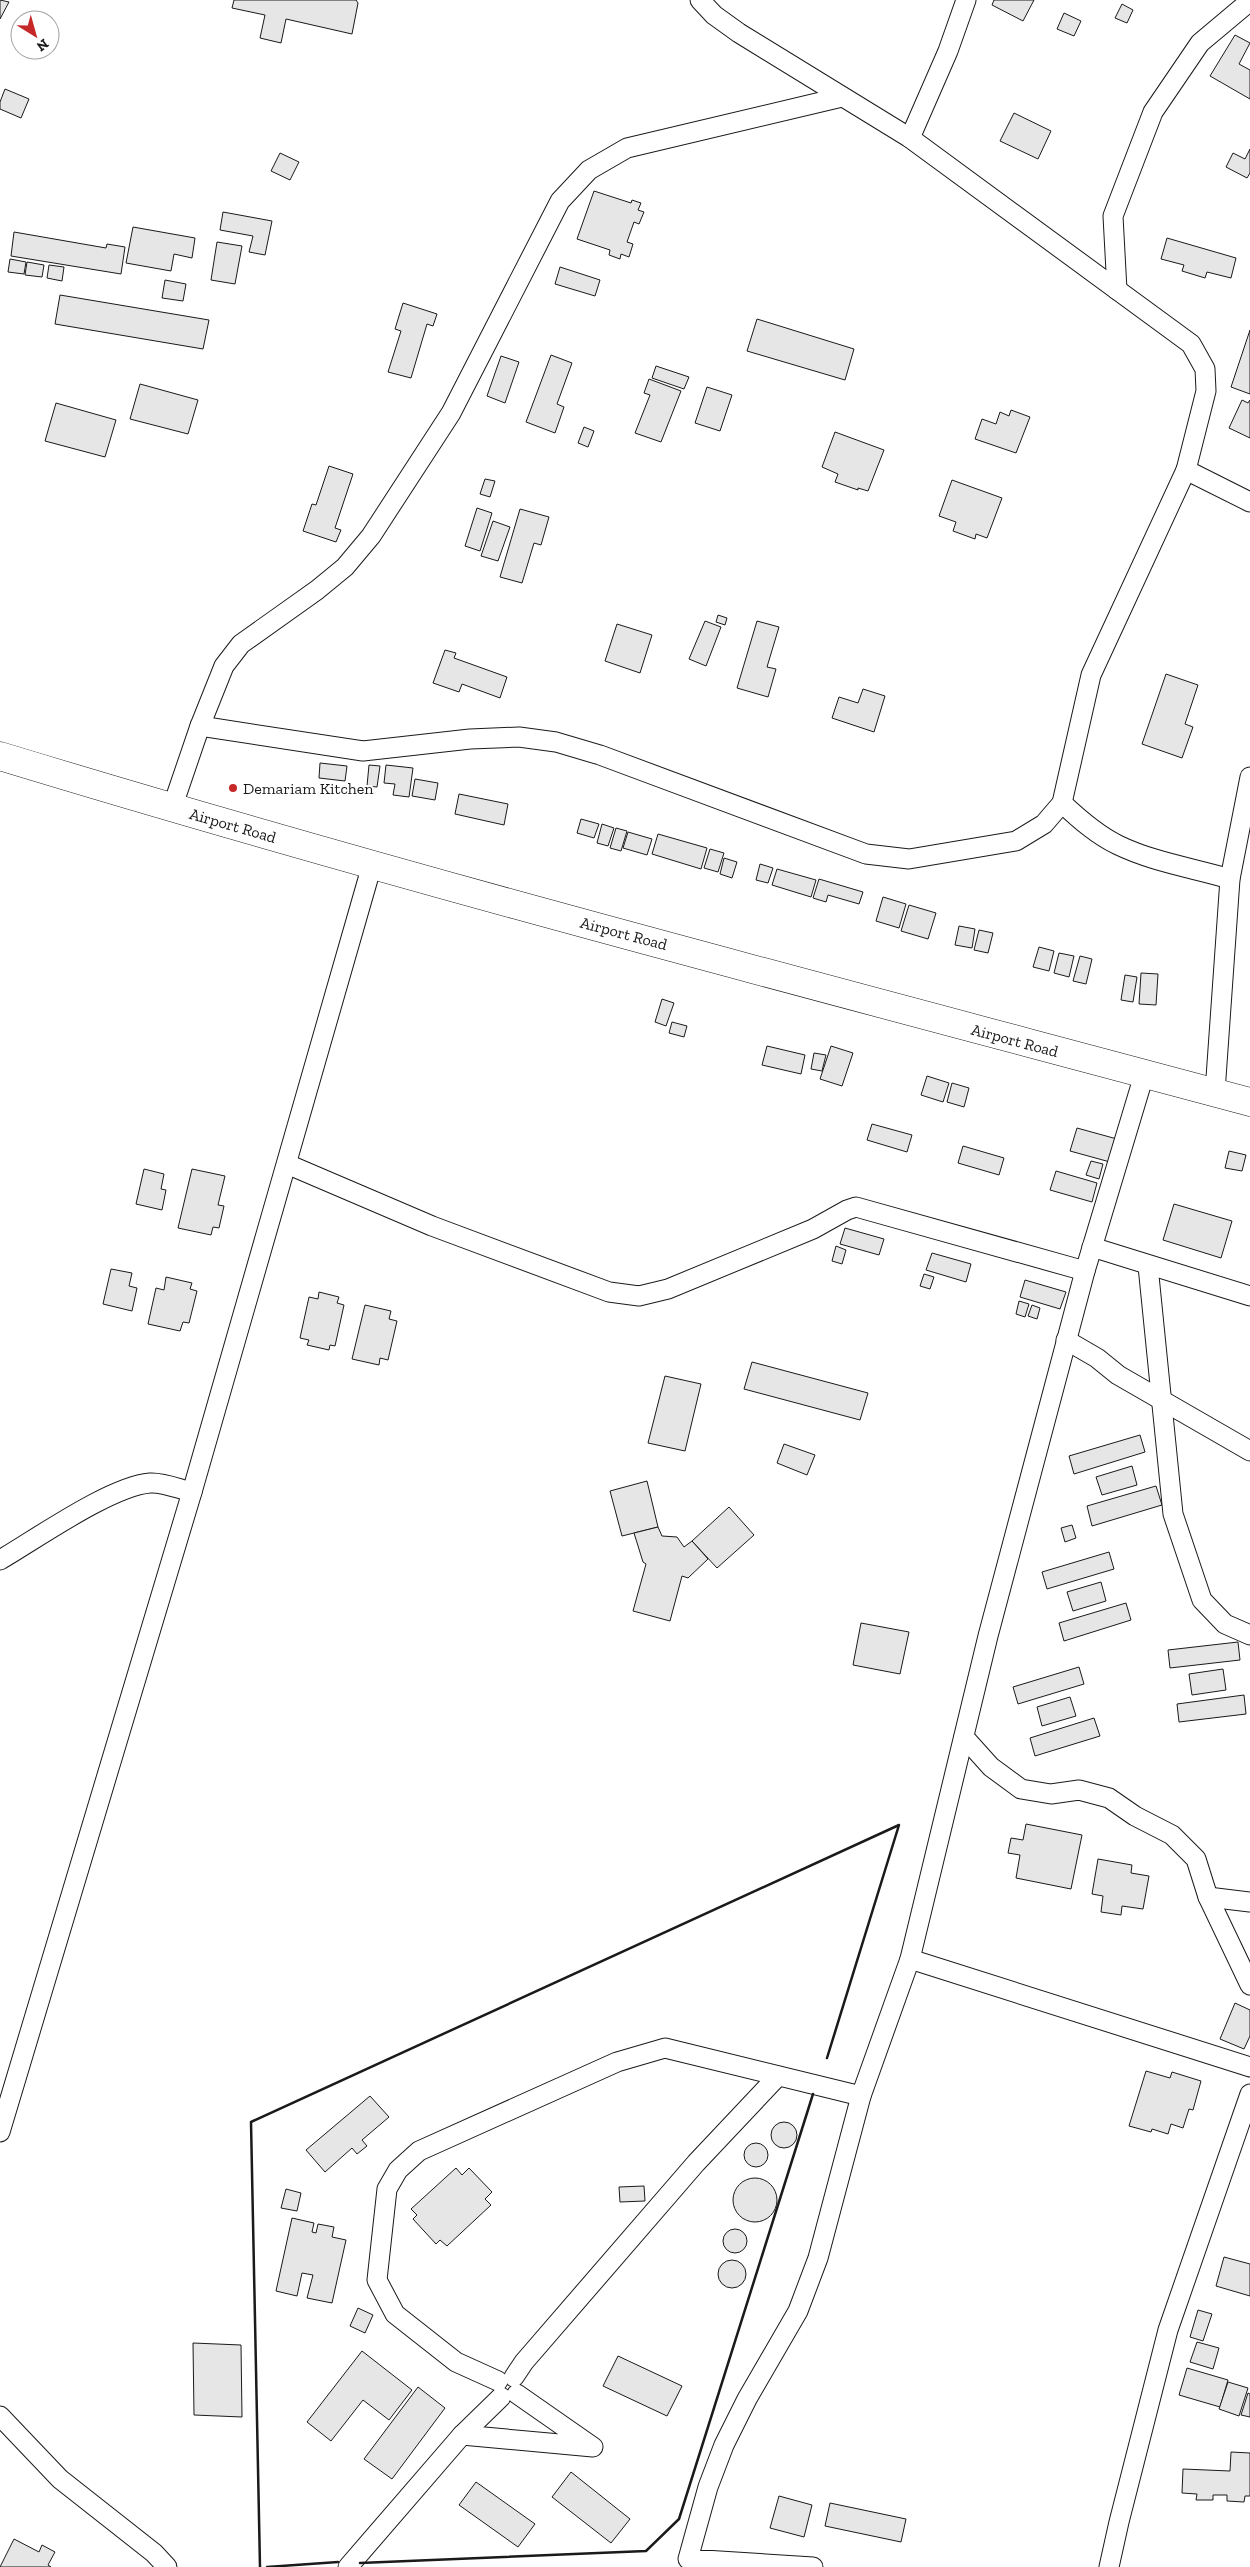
<svg xmlns="http://www.w3.org/2000/svg" width="1250" height="2567" viewBox="0 0 1250 2567" font-family="'Zilla Slab',serif">
<style>
.building{fill:#e6e6e6;stroke:#1a1a1a}
.lines{fill:none;stroke-linecap:round;stroke-linejoin:round}
.street-casing{stroke:#1a1a1a;stroke-width:21}
.highway-casing{stroke:#1a1a1a;stroke-width:29}
.street{stroke:#fff;stroke-width:19}
.highway{stroke:#fff;stroke-width:28}
.wall{stroke:#1a1a1a;stroke-width:2.5}
.poi-dot{fill:#c62828;stroke:#fff;stroke-width:2}
.labels{text-anchor:middle;stroke-width:4;stroke-linejoin:round;paint-order:stroke}
.poi-label{font-size:16px;fill:#1a1a1a;stroke:#fff;text-anchor:start}
.street-label{font-size:16px;fill:#1a1a1a;stroke:#fff}
</style>
<rect width="100%" height="100%" fill="#fff"/>
<!-- building -->
<g class="building">
<polygon points="0,0 9,2 0,19"/>
<polygon points="234,0 356,0 358,3 352,34 286,19 281,43 260,38 265,15 232,8"/>
<polygon points="994,0 1034,0 1023,21 992,5"/>
<polygon points="1122,4 1133,10 1127,23 1115,18"/>
<polygon points="1064,13 1081,21 1074,36 1057,29"/>
<polygon points="1235,35 1250,43 1239,64 1250,70 1250,99 1210,76"/>
<polygon points="5,89 29,99 21,118 0,109 0,102"/>
<polygon points="1014,113 1051,131 1038,159 1000,141"/>
<polygon points="1250,149 1250,173 1247,178 1226,167 1233,153 1245,159"/>
<polygon points="280,153 299,162 290,180 271,171"/>
<polygon points="594,191 631,203 632,200 641,203 638,210 644,212 639,224 634,222 627,242 633,244 629,257 621,254 620,259 609,255 610,250 577,239"/>
<polygon points="223,212 272,221 265,255 249,252 253,236 220,230"/>
<polygon points="133,227 195,238 192,258 174,254 171,271 126,263"/>
<polygon points="14,232 106,248 107,244 125,247 121,274 11,256"/>
<polygon points="1167,238 1236,258 1231,278 1207,272 1205,278 1182,271 1184,265 1161,259"/>
<polygon points="217,242 242,246 235,284 211,280"/>
<polygon points="10,259 26,262 24,274 8,272"/>
<polygon points="27,262 44,265 42,277 25,275"/>
<polygon points="49,265 64,267 62,281 47,278"/>
<polygon points="560,267 600,280 595,296 555,284"/>
<polygon points="165,280 186,284 183,301 162,298"/>
<polygon points="60,295 209,320 203,349 55,324"/>
<polygon points="403,303 437,314 433,326 427,324 411,378 388,372 401,331 395,329"/>
<polygon points="757,319 854,349 845,380 747,351"/>
<polygon points="1250,330 1250,394 1231,387"/>
<polygon points="551,355 572,363 557,404 564,407 555,433 526,422"/>
<polygon points="501,356 519,362 505,403 487,396"/>
<polygon points="656,366 689,377 684,389 652,378"/>
<polygon points="649,379 681,391 661,442 635,433 650,395 644,393"/>
<polygon points="140,384 198,400 188,434 130,419"/>
<polygon points="707,387 732,395 720,431 695,423"/>
<polygon points="1242,400 1248,403 1250,400 1250,438 1229,428"/>
<polygon points="56,403 116,420 105,457 45,441"/>
<polygon points="1011,410 1030,417 1016,453 975,439 982,419 996,424 1000,412 1009,416"/>
<polygon points="584,427 594,431 588,447 578,443"/>
<polygon points="835,432 884,450 868,491 858,488 858,490 835,482 838,474 822,467"/>
<polygon points="329,466 353,474 335,528 341,530 336,542 303,531 312,504 316,505"/>
<polygon points="485,479 495,481 490,497 480,494"/>
<polygon points="952,480 1002,498 987,538 976,534 975,539 953,531 956,522 939,516"/>
<polygon points="477,508 492,513 480,551 465,546"/>
<polygon points="520,509 549,517 541,545 534,543 522,583 500,577"/>
<polygon points="493,521 510,527 498,561 481,556"/>
<polygon points="718,615 727,618 725,625 716,622"/>
<polygon points="705,621 721,627 706,666 689,659"/>
<polygon points="757,621 779,627 767,667 776,669 768,697 737,688"/>
<polygon points="617,624 652,635 640,673 605,661"/>
<polygon points="445,650 456,653 454,658 507,677 500,698 462,684 459,692 433,683"/>
<polygon points="1166,674 1198,685 1185,724 1193,727 1182,758 1142,744"/>
<polygon points="863,689 885,696 874,732 832,718 839,697 858,703"/>
<polygon points="320,763 347,766 345,781 319,778"/>
<polygon points="369,765 380,766 377,787 367,786"/>
<polygon points="386,765 413,768 409,797 393,795 395,784 384,783"/>
<polygon points="415,779 438,783 435,800 412,796"/>
<polygon points="459,794 508,804 504,825 455,814"/>
<polygon points="581,819 599,824 594,838 577,833"/>
<polygon points="602,824 614,828 608,846 597,843"/>
<polygon points="616,828 627,831 621,851 610,848"/>
<polygon points="628,832 652,839 647,855 623,848"/>
<polygon points="658,834 707,848 701,869 652,854"/>
<polygon points="710,849 724,853 718,872 704,868"/>
<polygon points="724,858 737,862 732,878 720,874"/>
<polygon points="760,864 773,868 768,883 756,880"/>
<polygon points="777,869 816,880 811,897 772,885"/>
<polygon points="819,879 863,892 859,904 828,895 826,902 813,898"/>
<polygon points="883,897 906,904 899,928 876,921"/>
<polygon points="909,905 936,913 928,939 901,931"/>
<polygon points="959,926 975,929 972,948 955,945"/>
<polygon points="979,930 993,933 988,953 974,950"/>
<polygon points="1039,947 1054,951 1049,971 1033,967"/>
<polygon points="1059,953 1074,956 1069,977 1054,973"/>
<polygon points="1080,956 1092,959 1086,984 1073,981"/>
<polygon points="1141,973 1158,974 1156,1005 1139,1004"/>
<polygon points="1125,975 1137,977 1133,1002 1121,1000"/>
<polygon points="662,999 674,1003 666,1026 655,1022"/>
<polygon points="672,1022 687,1026 684,1037 669,1033"/>
<polygon points="767,1046 805,1055 801,1074 762,1065"/>
<polygon points="831,1046 853,1053 842,1086 820,1079"/>
<polygon points="814,1053 826,1055 822,1071 811,1069"/>
<polygon points="927,1076 949,1083 943,1102 921,1095"/>
<polygon points="952,1083 969,1088 964,1107 947,1102"/>
<polygon points="872,1124 912,1135 907,1152 867,1140"/>
<polygon points="1077,1128 1117,1139 1110,1162 1070,1151"/>
<polygon points="963,1146 1004,1158 999,1175 958,1163"/>
<polygon points="1229,1151 1246,1155 1242,1171 1225,1168"/>
<polygon points="1091,1161 1103,1164 1099,1179 1086,1175"/>
<polygon points="144,1169 164,1174 161,1189 166,1190 162,1210 136,1204"/>
<polygon points="192,1169 225,1176 218,1205 224,1206 219,1228 213,1227 211,1235 178,1228"/>
<polygon points="1056,1171 1097,1183 1092,1202 1050,1190"/>
<polygon points="1174,1204 1232,1221 1221,1258 1163,1240"/>
<polygon points="845,1228 884,1239 879,1255 840,1244"/>
<polygon points="836,1246 846,1250 842,1264 832,1261"/>
<polygon points="932,1253 971,1264 966,1282 926,1270"/>
<polygon points="111,1269 132,1273 129,1286 137,1288 132,1311 103,1304"/>
<polygon points="924,1274 934,1277 930,1289 920,1286"/>
<polygon points="166,1277 192,1283 190,1289 197,1291 189,1323 183,1322 180,1331 148,1324 156,1288 164,1290"/>
<polygon points="1025,1280 1066,1292 1060,1309 1020,1297"/>
<polygon points="319,1292 339,1297 337,1303 344,1305 335,1346 330,1345 329,1350 307,1345 309,1340 300,1338 309,1297 318,1299"/>
<polygon points="1019,1301 1029,1304 1025,1317 1016,1314"/>
<polygon points="365,1305 391,1311 389,1319 397,1321 388,1360 380,1358 379,1365 352,1359"/>
<polygon points="1032,1305 1040,1308 1037,1319 1028,1316"/>
<polygon points="752,1362 868,1393 860,1420 744,1389"/>
<polygon points="665,1376 701,1384 685,1451 648,1443"/>
<polygon points="1140,1435 1145,1452 1074,1474 1069,1456"/>
<polygon points="784,1444 815,1455 807,1475 777,1463"/>
<polygon points="1132,1466 1137,1485 1102,1495 1096,1477"/>
<polygon points="647,1481 658,1527 622,1536 610,1491"/>
<polygon points="1156,1486 1162,1505 1092,1526 1087,1506"/>
<polygon points="729,1507 754,1535 717,1568 692,1541"/>
<polygon points="1072,1525 1076,1538 1065,1542 1061,1528"/>
<polygon points="658,1527 662,1536 677,1537 684,1547 692,1541 708,1559 688,1578 682,1576 670,1621 633,1611 646,1564 643,1562 634,1533"/>
<polygon points="1109,1552 1114,1569 1047,1589 1042,1572"/>
<polygon points="1101,1582 1106,1601 1073,1611 1067,1592"/>
<polygon points="1126,1603 1131,1620 1064,1641 1059,1623"/>
<polygon points="861,1623 909,1632 900,1674 853,1665"/>
<polygon points="1238,1642 1240,1660 1170,1668 1168,1650"/>
<polygon points="1079,1667 1084,1684 1018,1704 1013,1687"/>
<polygon points="1223,1669 1226,1690 1192,1695 1189,1674"/>
<polygon points="1244,1695 1246,1714 1179,1722 1177,1704"/>
<polygon points="1070,1697 1076,1716 1042,1726 1037,1707"/>
<polygon points="1094,1718 1100,1736 1035,1756 1030,1738"/>
<polygon points="1026,1824 1082,1835 1071,1889 1016,1878 1020,1855 1008,1853 1011,1838 1023,1840"/>
<polygon points="1098,1859 1132,1865 1131,1873 1149,1876 1143,1909 1122,1906 1121,1915 1101,1912 1103,1896 1092,1894"/>
<polygon points="1235,2003 1250,2010 1250,2036 1244,2049 1220,2039"/>
<polygon points="1146,2071 1170,2078 1172,2072 1201,2081 1193,2110 1189,2109 1183,2128 1171,2124 1168,2134 1152,2129 1151,2132 1129,2126"/>
<polygon points="370,2096 389,2117 362,2140 367,2146 357,2154 352,2148 325,2172 306,2150"/>
<circle cx="784" cy="2135" r="13"/>
<circle cx="756" cy="2155" r="12"/>
<polygon points="456,2168 462,2175 469,2168 492,2192 485,2199 491,2205 447,2246 440,2240 436,2244 413,2219 417,2215 411,2209"/>
<circle cx="755" cy="2200" r="22"/>
<polygon points="644,2186 645,2201 620,2202 619,2187"/>
<polygon points="286,2189 301,2193 297,2211 281,2208"/>
<polygon points="292,2218 314,2223 312,2232 316,2233 318,2224 334,2227 332,2237 346,2240 332,2303 307,2298 313,2275 302,2273 297,2296 276,2291"/>
<circle cx="735" cy="2241" r="12"/>
<polygon points="1224,2257 1250,2264 1250,2296 1216,2286"/>
<circle cx="732" cy="2274" r="14"/>
<polygon points="358,2308 373,2315 365,2333 350,2326"/>
<polygon points="1198,2310 1212,2314 1203,2341 1190,2337"/>
<polygon points="1197,2342 1219,2348 1213,2369 1190,2362"/>
<polygon points="193,2343 241,2345 242,2417 194,2415"/>
<polygon points="362,2351 412,2390 389,2420 363,2400 331,2441 307,2422"/>
<polygon points="618,2356 682,2386 667,2416 603,2386"/>
<polygon points="1187,2368 1228,2380 1220,2407 1179,2395"/>
<polygon points="1228,2382 1248,2388 1239,2416 1219,2409"/>
<polygon points="418,2387 445,2408 392,2479 364,2459"/>
<polygon points="1248,2393 1250,2394 1250,2417 1241,2415"/>
<polygon points="1231,2452 1250,2453 1250,2496 1245,2496 1244,2502 1227,2501 1227,2495 1213,2495 1213,2500 1196,2500 1197,2494 1182,2493 1183,2469 1230,2471"/>
<polygon points="571,2472 630,2519 611,2543 552,2497"/>
<polygon points="476,2482 535,2524 518,2547 459,2505"/>
<polygon points="779,2496 812,2505 804,2537 770,2528"/>
<polygon points="830,2503 906,2519 901,2542 825,2526"/>
<polygon points="14,2539 39,2552 42,2545 55,2552 48,2565 51,2567 0,2567"/>
</g>
<g class="lines">
<defs>
<g id="street">
<polyline points="910,138 948,51 966,0"/>
<polyline points="1117,290 1113,216 1153,112 1200,43 1250,1"/>
<polyline points="1186,470 1250,502"/>
<polyline points="200,726 363,751 470,739 519,737 556,742 600,755 866,854 909,859 1016,841 1044,824 1062,803 1091,675 1186,470 1206,391 1205,369 1191,344 910,138 739,33 714,15 700,0"/>
<path d="M1062,803C1079,819 1097,835 1118,845C1153,862 1193,868 1230,879"/>
<polyline points="172,808 200,726 224,666 241,644 317,590 345,567 371,536 451,413 560,201 589,170 627,148 842,97"/>
<polyline points="1215,1092 1230,879 1250,777"/>
<polyline points="287,1164 432,1226 609,1292 639,1296 668,1289 813,1229 847,1210 856,1207 1085,1271"/>
<polyline points="1092,1247 1250,1296"/>
<polyline points="1148,1266 1173,1514 1202,1600 1225,1624 1250,1635"/>
<polyline points="1066,1340 1097,1358 1118,1375 1250,1451"/>
<path d="M0,1560C36,1539 111,1486 150,1483C163,1482 179,1489 192,1492"/>
<polyline points="964,1737 991,1767 1021,1789 1051,1794 1079,1790 1109,1798 1135,1816 1172,1835 1196,1859 1208,1897 1250,1985"/>
<polyline points="1208,1897 1250,1902"/>
<polyline points="910,1959 1250,2067"/>
<polyline points="0,2132 192,1492 372,865"/>
<polyline points="514,2377 524,2362 696,2163 778,2076"/>
<polyline points="498,2381 456,2362 395,2314 377,2280 387,2189 398,2170 419,2151 617,2062 665,2048 861,2096"/>
<polyline points="0,2416 60,2479 154,2553 167,2567"/>
<polyline points="462,2435 593,2447 517,2394"/>
<polyline points="348,2567 462,2435 501,2397"/>
<polyline points="813,2567 688,2559 708,2487 724,2445 747,2399 798,2311 818,2258 861,2096 910,1959 988,1636 1085,1271 1144,1075"/>
<polyline points="1109,2567 1119,2522 1168,2330 1250,2094"/>
</g>
<path id="highway" d="M0,756C414,882 832,990 1250,1102"/>
</defs>
<!-- street casing -->
<use href="#street" class="street-casing"/>
<!-- highway casing -->
<use href="#highway" class="highway-casing"/>
<!-- street -->
<use href="#street" class="street"/>
<!-- highway -->
<use href="#highway" class="highway"/>
<!-- wall -->
<g class="wall">
<polyline points="360,2563 646,2551 679,2519 813,2094"/>
<polyline points="260,2567 251,2122 899,1825 827,2058"/>
<polyline points="267,2567 338,2562"/>
</g>
</g>
<!-- markers -->
<circle class="poi-dot" cx="233" cy="788" r="5"/>
<g class="labels">
<!-- poi labels -->
<g class="poi-label">
<text x="243" y="794">Demariam Kitchen</text>
</g>
<!-- street labels -->
<g class="street-label">
<text transform="translate(233 825) rotate(16)" y="6">Airport Road</text>
<text transform="translate(624 933) rotate(15)" y="6">Airport Road</text>
<text transform="translate(1015 1040) rotate(15)" y="6">Airport Road</text>
</g>
</g>
<!-- north arrow -->
<g transform="translate(35 35) rotate(143)"><circle r="24" fill="#ffffff" stroke="#a3a3a3"/>
<path d="M0-4L9 19L0 12L-9 19Z" fill="#c62828"/>
<text y="-8" font-size="14" font-weight="bold" text-anchor="middle" fill="#1a1a1a">N</text>
</g>
</svg>
